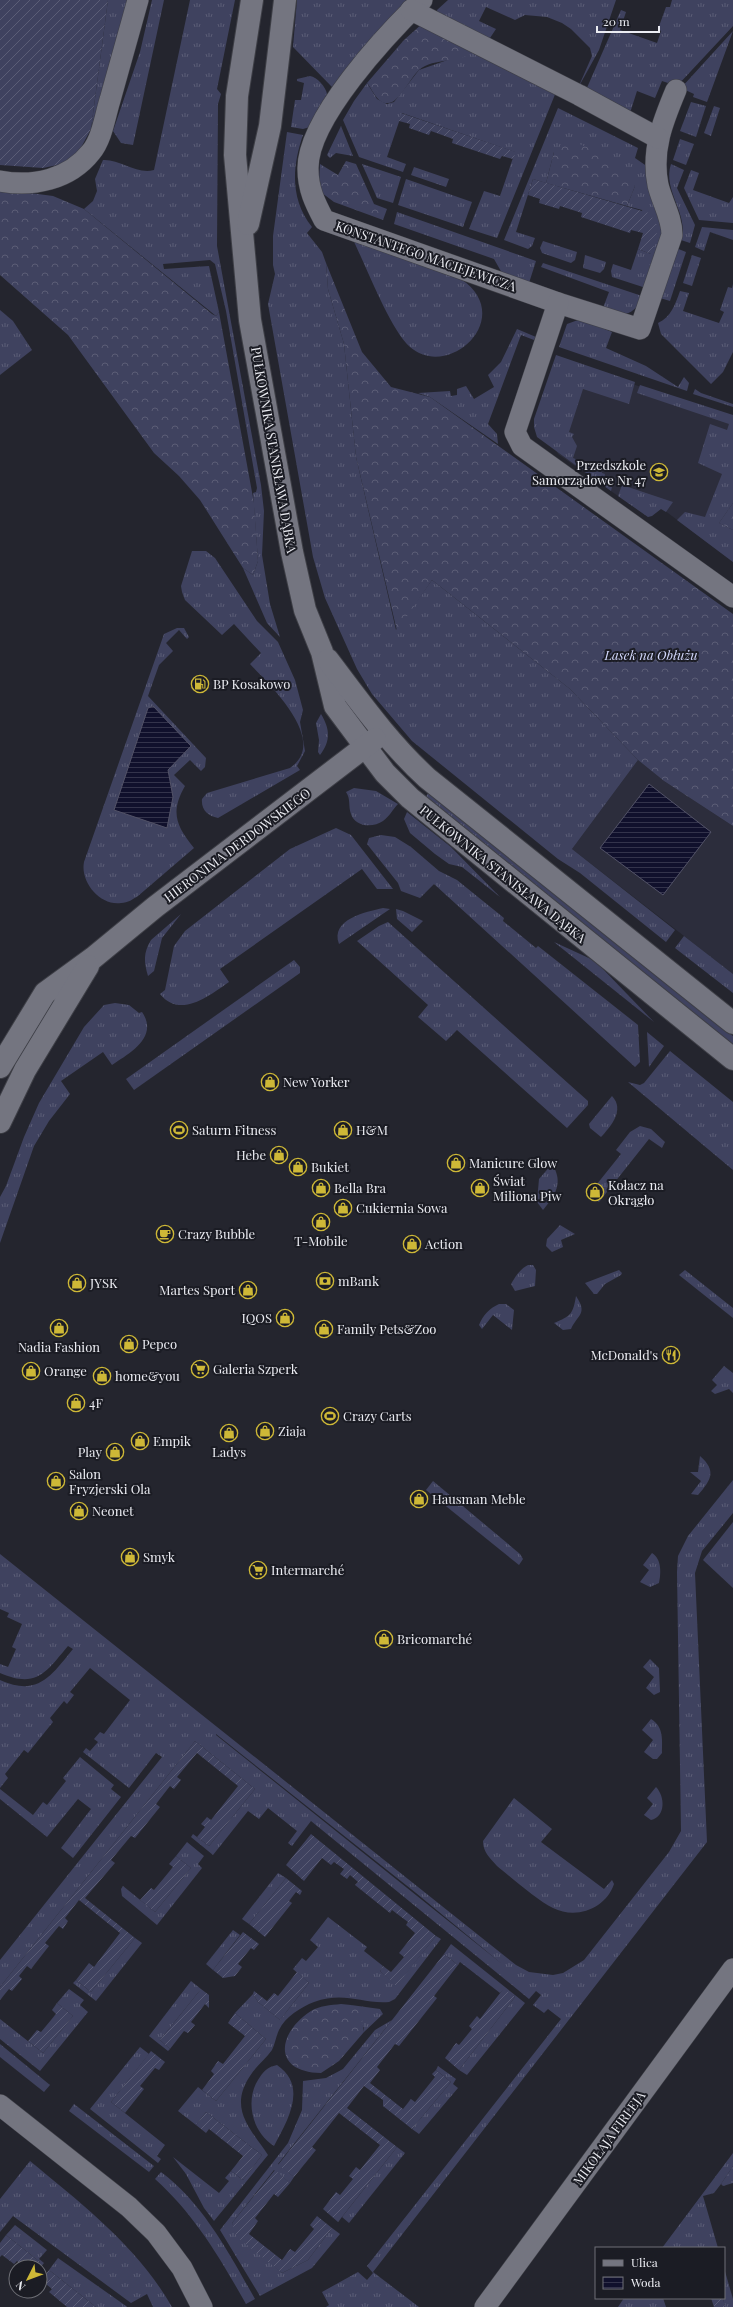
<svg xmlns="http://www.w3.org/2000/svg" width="733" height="2307" viewBox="0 0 733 2307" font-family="'Playfair Display',serif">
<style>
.built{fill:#2c2d3c}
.grass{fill:url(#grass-tufts);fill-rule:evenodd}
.forest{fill:url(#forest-crowns)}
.wetland{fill:url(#wetland-marsh)}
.garden{fill:url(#garden-furrows)}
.water{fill:url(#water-rules);stroke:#525267}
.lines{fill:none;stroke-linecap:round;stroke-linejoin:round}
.street-casing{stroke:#3e3f46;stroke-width:22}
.secondary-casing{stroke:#3e3f46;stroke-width:24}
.street{stroke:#747580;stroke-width:21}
.secondary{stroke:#747580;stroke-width:22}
.labels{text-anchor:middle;stroke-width:4;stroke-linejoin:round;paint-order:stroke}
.street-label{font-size:13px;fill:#ebecf2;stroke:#1b1c24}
.poi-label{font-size:13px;fill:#ebecf2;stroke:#1b1c24;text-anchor:start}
.park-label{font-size:13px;font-style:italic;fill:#d2d7fc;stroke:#1b1c24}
</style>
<defs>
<pattern id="grass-tufts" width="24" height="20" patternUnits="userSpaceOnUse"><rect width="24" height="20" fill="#3f425f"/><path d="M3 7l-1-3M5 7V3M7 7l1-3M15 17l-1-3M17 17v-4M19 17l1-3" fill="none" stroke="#5b5d76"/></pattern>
<pattern id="forest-crowns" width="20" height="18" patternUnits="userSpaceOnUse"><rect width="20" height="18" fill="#3f425f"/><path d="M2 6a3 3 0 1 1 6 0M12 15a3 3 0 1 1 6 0" fill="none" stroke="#5b5d76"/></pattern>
<pattern id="wetland-marsh" width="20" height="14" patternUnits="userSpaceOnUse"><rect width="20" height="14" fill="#3f425f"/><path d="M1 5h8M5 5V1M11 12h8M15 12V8" fill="none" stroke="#5b5d76"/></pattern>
<pattern id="garden-furrows" width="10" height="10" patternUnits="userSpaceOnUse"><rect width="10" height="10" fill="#3f425f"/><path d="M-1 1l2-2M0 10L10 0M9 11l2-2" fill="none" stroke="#5b5d76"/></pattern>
<pattern id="water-rules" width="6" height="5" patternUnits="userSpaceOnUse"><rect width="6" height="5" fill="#10102c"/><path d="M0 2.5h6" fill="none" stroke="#33334b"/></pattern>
</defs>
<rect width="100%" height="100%" fill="#24252e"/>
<!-- built -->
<g class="built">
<polygon points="582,367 733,418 733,562 660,507 648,517 558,454 555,448"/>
<polygon points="638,760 664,781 733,826 733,974 572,849"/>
</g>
<!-- grass -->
<g class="grass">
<polygon points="108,0 129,0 91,129"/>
<polygon points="152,0 164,0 133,145 121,143 113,131 140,52"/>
<path d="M190,0H235L217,89L221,94L218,104L217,246L261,485L264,511L262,555L270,604L280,637L267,623L243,568L253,575L258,561L253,493L256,492L257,488L226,311L215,264L210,260L163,264L164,269L209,266L219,312L216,316L84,209L93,201L97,191L95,179L103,160C120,159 137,175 154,170Z"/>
<polygon points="297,0 407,0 332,87 293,47"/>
<polygon points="448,0 616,0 599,50 578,88 592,56 590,48 571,29 562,23 547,17 525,15 515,20 486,7 479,21 496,29 488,41 438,16 437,10"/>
<polygon points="672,0 733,0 733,26 677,86 662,81 655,98 637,91 630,113 586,90 621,10 626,12 620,30 657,43 661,31 658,29 666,7 670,7"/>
<polygon points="733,31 707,102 693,97 694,94 681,88"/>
<polygon points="476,50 556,92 497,238 469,229 484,191 500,196 515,152 402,113 387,157 406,164 403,172 359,157 343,120 354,101 367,83 377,99 387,104 394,102 419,70"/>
<path d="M310,76C317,77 326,87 327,94L310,127L303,129L291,127L295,100H301L304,83L297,81V79Z"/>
<polygon points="691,102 706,106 696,137 680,131"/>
<polygon points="714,106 720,108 711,136 704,133"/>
<polygon points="558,108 638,148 635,158 648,167 666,227 649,289 612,277 611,271 613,264 631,270 638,249 651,254 642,210 627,206 635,186 554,152 546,183 533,179 516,232 535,238 532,246 528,249 504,240"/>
<polygon points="341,126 353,156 336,153 330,158 327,155"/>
<path d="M287,132L303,135C292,167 290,199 312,227L307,233L322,252L326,263L328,289L344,344L356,457L396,630L432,580L570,689L638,760L572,849L675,930L666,942L580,873L558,859L412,741L372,694L357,669L325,598L313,557L268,304L275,274L273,265V236Z"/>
<polygon points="680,139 694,144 686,165 673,160"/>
<polygon points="362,164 401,177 393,203 377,198"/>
<path d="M671,164L684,170L677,188L695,225L690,243L681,240C690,215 662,191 671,164Z"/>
<polygon points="414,167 449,179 446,187 411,175"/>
<polygon points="691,170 699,173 693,190 729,203 733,197 733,223 699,220 684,188"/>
<polygon points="406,179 472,202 463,227 398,205"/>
<polygon points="397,212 536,261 529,283 502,273 494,259 394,224"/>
<polygon points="702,227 733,230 733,240 710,232 704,251 695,247"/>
<polygon points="543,241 577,252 575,260 571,263 542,253 540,248"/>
<path d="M354,242L461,279C517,317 449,381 410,347C390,329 367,268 354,242Z"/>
<polygon points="676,248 686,252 670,301 660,298"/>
<polygon points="585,255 606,262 604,269 600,273 583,268"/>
<polygon points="692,255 701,258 692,286 683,283"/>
<path d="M543,263L645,297C631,316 625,318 603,308L609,292L541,267Z"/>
<path d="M733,284V352L723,372L711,384L661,334L658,323C671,317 675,305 680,291L689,293L683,311L719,323L724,312L720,310L728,287L732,288Z"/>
<polygon points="0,310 13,321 32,350 0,375"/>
<polygon points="578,320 583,320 612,332 606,348 646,366 678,387 684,377 689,383 687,391 559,347 567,324"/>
<polygon points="517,329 536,337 534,340 521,335 488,424 497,434 498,444 430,397 418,393 450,391 451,396 457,395 457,389 466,386 474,399 494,387 488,375 501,362"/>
<polygon points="556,355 635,382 629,404 583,389 569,432 574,434 572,437 577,446 573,458 601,469 602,473 605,474 604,480 613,483 611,491 537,437 534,427 534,419"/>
<polygon points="640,385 733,415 733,503 719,523 733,530 733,562 677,520 685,512 705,517 722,474 698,463 710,424 727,430 729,424 637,393"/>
<polygon points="695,389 701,393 733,404 733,407 693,394"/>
<polygon points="622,485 673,502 666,512 661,509 652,516 648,517 618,496"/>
<path d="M192,551H206L215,558L257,621L278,642L295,680L303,710L300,722L305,751L297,766L300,770L218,818C208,816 201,810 202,799L207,793L290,768C330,741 269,684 250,664L261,653L234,624L222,635L185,600L182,592L181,586Z"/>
<path d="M177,628H184L189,637L187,639L179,630L166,643L173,651L159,665L148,696L206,758L205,767L201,771L190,760L174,775L185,786C170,812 176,826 194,848L138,896C133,899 128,903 121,903C100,906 80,882 84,862L164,634Z"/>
<path d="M321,714C330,729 331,741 320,755L318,752L319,740L316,723Z"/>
<path d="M354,788L376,791L398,804C393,809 389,817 383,821C373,828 355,827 351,814C348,806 351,799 346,792Z"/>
<polygon points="429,792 733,1036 733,1045 425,798"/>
<polygon points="407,812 451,847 500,897 462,867 449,864 435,854 410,833 404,819"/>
<path d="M336,828L351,835L393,889H377L362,869L220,969L229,982C209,996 180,1019 160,994L165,990L174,946L185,931L290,849Z"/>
<polygon points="381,835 395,837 411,847 439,871 457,880 504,918 503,921 536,948 538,946 638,1025 640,1062 635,1067 434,884 420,898 401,891 398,883 367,844 369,838"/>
<path d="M383,908L390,909L339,944C330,919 366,912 383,908Z"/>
<polygon points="396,909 403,911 423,921 412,932 397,919"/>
<path d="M181,914L162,938L154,971L148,976C144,962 143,953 151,940Z"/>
<polygon points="388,922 588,1101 588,1105 567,1128 457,1030 446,1041 418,1017 428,1005 357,941 379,926"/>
<polygon points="684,936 733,974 733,993 675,948"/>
<polygon points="554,942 591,959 601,967 654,1022"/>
<polygon points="294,960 300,967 300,973 134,1090 126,1079"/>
<path d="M115,1003L129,1005L139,1013L142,1012C159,1037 130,1053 112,1065L103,1052L61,1081L70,1094L49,1121L34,1146L0,1243V1197L6,1186L24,1137L39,1103L84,1027L104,1005Z"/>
<polygon points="647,1032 664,1046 649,1067"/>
<polygon points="670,1051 733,1102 733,1170 628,1082 640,1085 644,1083"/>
<path d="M612,1096C625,1110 611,1126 601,1137L590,1128L589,1124Z"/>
<polygon points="640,1126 651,1129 665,1142 662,1148 649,1139 599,1202 589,1194 621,1154 616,1150 630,1132"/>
<path d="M552,1164C564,1183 555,1195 543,1210L537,1202L539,1179Z"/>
<polygon points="560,1225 575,1234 561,1240 563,1247 552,1252 546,1246 547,1239"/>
<path d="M528,1265H533L536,1270L535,1286L515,1291L511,1284C515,1277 520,1269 528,1265Z"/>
<polygon points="619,1270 622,1273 621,1275 605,1284 597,1294 594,1294 585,1283"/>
<polygon points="685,1270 733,1308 733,1318 679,1275"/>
<path d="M576,1296C588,1314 578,1314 571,1329L563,1330L554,1323C571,1316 573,1314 576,1296Z"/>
<path d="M499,1304H506L514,1310L512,1330L493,1315L482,1329L479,1325C483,1315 490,1308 499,1304Z"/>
<polygon points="724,1366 733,1373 733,1393 729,1389 715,1394 711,1391 717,1385 712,1380"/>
<path d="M700,1456C717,1471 711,1480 698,1495L691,1494L701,1481L690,1472H698Z"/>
<path d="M733,1480V1513L702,1551L695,1573L707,1842L373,2272L419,2307H326L329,2305L322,2292L358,2272L367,2280L373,2273L367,2266L561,2019L548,2009L544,2013L533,2005L541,1995L536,1991L529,1999L311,1821L292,1846L288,1843L297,1831L268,1808L259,1819L248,1811L213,1855L191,1837L193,1834L209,1846L255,1789L195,1741L0,1987V1960L162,1757L156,1753L129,1788L83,1752L86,1748L90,1751L98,1742L94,1739L100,1732L104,1734L130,1700L90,1668L70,1692L74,1695L67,1704L64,1701L50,1718L53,1722L28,1753L24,1750L5,1774L8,1778L0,1788V1680C38,1697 51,1676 73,1649L68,1646C46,1672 37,1689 0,1673V1664L8,1667L16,1649L12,1647L22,1624L7,1617L9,1613L0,1609V1554L516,1965L529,1972L553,1975L563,1973L584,1960L669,1852L681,1831L677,1572L678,1556L688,1536ZM216,1734L416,1893L502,1964L216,1735Z"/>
<polygon points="433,1481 520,1554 523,1559 519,1565 426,1490"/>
<polygon points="733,1522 733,1588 703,1560"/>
<path d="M652,1553C662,1559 661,1574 659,1583L650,1587L640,1582L649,1570L643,1565Z"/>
<polygon points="650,1659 659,1668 660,1692 654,1695 646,1688 654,1677 643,1667"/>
<path d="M651,1719C664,1727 662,1740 662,1753L657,1759H653L644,1752L653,1740L642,1730Z"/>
<polygon points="80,1757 114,1785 111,1789 121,1797 73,1858 61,1848 91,1809 78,1799 47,1837 0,1799 0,1789 33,1815 43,1802 47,1805 66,1781 63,1778"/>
<path d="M656,1787C665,1796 666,1817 651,1820L644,1815L653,1804L647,1798Z"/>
<path d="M514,1798L552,1829L541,1842L604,1889L612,1880L614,1884C606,1908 577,1920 553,1908C538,1901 512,1878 497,1866C490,1858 483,1852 483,1841Z"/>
<polygon points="187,1842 204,1856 198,1864 202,1868 157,1925 122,1896 121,1889 123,1886 155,1912 191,1868 176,1856"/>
<polygon points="278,1873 286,1878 249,1924 242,1919"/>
<path d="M328,1917L367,1947L364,1951L383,1966L380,1971L396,1985L436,1936L441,1939L395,1999L389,2002C361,2004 345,1991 314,2002C301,2007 285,2017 279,2030C276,2036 275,2044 272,2050C265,2060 256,2066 250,2076C228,2109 251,2129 268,2155L214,2221L204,2208L186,2174L173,2157L219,2193L229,2181L225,2178L231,2171L243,2180L262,2155L206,2112L196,2125L178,2111L198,2087L216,2101L266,2039L235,2013L253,1994L258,2002L280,2020L309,1983L293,1969L302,1958L306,1961L318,1947L310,1940Z"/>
<polygon points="233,1930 240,1935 213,1970 206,1964"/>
<polygon points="135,1938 142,1943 96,2001 73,1983 76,1980 91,1992"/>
<polygon points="451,1944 525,2003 467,2075 459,2070 515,1997 504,1989 500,1993 460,1962 458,1965 444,1954"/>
<polygon points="191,1981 201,1989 160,2040 170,2049 168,2051 149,2036"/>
<polygon points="69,1989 84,2000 80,2005 88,2012 40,2071 0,2039 0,2019 43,2053 73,2016 57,2003"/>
<polygon points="351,2005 380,2009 383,2014 364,2032 364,2028"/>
<polygon points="392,2020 278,2164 294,2177 290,2183 274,2170 232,2223 237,2233 282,2273 308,2260 332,2228 340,2234 312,2268 260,2296 220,2230 288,2143 302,2110 303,2081 326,2078 343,2069 375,2030"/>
<polygon points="0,2044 50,2085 44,2092 0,2057"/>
<polygon points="140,2047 149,2054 111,2102 165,2145 157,2156 161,2159 158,2163 90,2109"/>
<path d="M277,2065C308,2086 288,2120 274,2146C252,2132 245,2101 258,2080C263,2072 267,2067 277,2065Z"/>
<polygon points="438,2066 456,2079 453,2084 458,2088 419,2134 412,2129 451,2082 436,2070"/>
<polygon points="74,2104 154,2166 149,2172 69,2111"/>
<polygon points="397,2147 405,2153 349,2223 342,2217"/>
<polygon points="733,2153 733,2166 721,2184 714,2193 703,2196 718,2248 662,2248"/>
<path d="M30,2161C83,2205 137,2246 172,2307H153L147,2294L131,2303L13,2216L0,2232V2199Z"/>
<path d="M161,2172C203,2203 230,2255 255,2299L246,2304C220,2258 195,2215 155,2179Z"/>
<polygon points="15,2225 47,2250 39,2259 44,2263 40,2268 36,2267 40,2262 6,2235"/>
<polygon points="58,2258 126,2306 127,2307 96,2307 49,2270"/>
<polygon points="724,2268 733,2299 733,2307 725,2307 723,2298"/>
<polygon points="624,2298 663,2298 666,2307 618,2307"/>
</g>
<!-- forest -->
<g class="forest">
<path d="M423,23L476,50C461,64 434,57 419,70C410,78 399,103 388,103C377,104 373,90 367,83L404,40Z"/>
<polygon points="571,141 600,152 635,186 627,206 546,183 554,152"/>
<polygon points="346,161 356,164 374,204 387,209 383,220 334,202 322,193 319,180 320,164 338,175"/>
<polygon points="0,189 53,196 84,209 212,314 216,316 219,312 254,503 258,561 253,575 243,568 200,500 179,476 154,453 68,335 0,275"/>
<polygon points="326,263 362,352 391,387 430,397 733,614 733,826 664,781 638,760 570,689 432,580 397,631 356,457 344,344 328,289"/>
<polygon points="733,503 733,530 719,523"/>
<path d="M341,2004L351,2005L361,2013L364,2032L339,2061L321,2073C272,2072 277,2033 311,2011C319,2006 331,2005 341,2004Z"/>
</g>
<!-- wetland -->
<polygon class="wetland" points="733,2166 733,2183 723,2186 721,2184"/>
<!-- garden -->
<g class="garden">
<polygon points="0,0 108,0 91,129 77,155 62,164 43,168 0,165"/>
<polygon points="401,113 516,152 513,159 502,156 500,159 452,143 453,139 431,131 429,135 409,128 410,124 399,121"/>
<path d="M533,179L649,213C661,227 657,238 651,254L638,249L643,233L631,230L630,233L581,217L582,213L560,206L559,209L539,203L540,199L528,195Z"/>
<polygon points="195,1741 255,1789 209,1846 197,1837 205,1827 201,1824 207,1817 211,1820 238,1786 197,1753 177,1777 181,1780 174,1789 170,1786 156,1804 160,1807 135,1838 131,1836 111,1860 115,1863 85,1898 135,1938 91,1992 76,1980 89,1963 94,1967 120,1933 79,1900 65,1918 68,1921 63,1929 59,1926 45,1943 49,1946 31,1969 27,1966 19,1976 22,1979 12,1991 9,1989 0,2000 0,1987"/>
<polygon points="311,1834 436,1936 396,1986 380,1971 383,1966 391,1972 404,1957 399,1953 415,1933 406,1925 408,1922 392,1910 390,1913 355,1885 358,1882 350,1875 347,1879 340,1874 344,1869 334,1862 331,1865 322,1858 304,1881 286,1865"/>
<polygon points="176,1856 191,1868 155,1912 140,1900 151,1888 154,1890 173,1867 169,1864"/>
<polygon points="286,1878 302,1891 300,1895 296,1892 289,1901 292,1903 265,1937 249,1924"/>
<polygon points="243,1932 259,1944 254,1950 251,1948 238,1964 242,1967 235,1976 223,1978 213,1970"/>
<polygon points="444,1954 458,1965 434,1996 437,1998 399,2046 395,2044 377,2067 380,2070 370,2083 403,2109 411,2099 415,2102 435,2077 432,2074 436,2070 451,2082 412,2129 383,2106 383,2100 364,2086 347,2108 397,2147 338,2222 323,2209 336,2192 340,2195 353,2179 349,2176 356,2167 360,2170 380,2145 339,2113 312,2147 316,2150 294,2177 278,2165"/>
<polygon points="297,1972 309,1983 280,2020 258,2002 253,1994 254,1991 267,2001 274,1993 278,1996"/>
<polygon points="504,1988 515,1997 459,2070 445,2058 456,2043 459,2045 472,2029 469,2026 477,2016 480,2019"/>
<polygon points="201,1989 209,1995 209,2008 205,2004 191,2022 195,2025 188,2033 184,2031 170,2049 160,2040"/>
<polygon points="57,2003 73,2016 43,2053 28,2041 37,2030 41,2032 56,2014 52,2010"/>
<polygon points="235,2013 266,2039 216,2101 202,2090 214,2074 211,2071 218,2061 223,2064 245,2036 228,2023"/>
<polygon points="151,2051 165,2062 159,2070 155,2068 140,2086 144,2089 125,2113 111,2102"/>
<polygon points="206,2112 262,2155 243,2180 231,2171 243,2156 209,2129 206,2133 196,2125"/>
<polygon points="275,2170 290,2183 278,2197 274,2194 255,2218 258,2221 249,2234 282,2260 290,2249 295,2252 314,2229 310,2225 317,2216 332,2228 308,2260 282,2273 237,2237 232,2223"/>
<polygon points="6,2235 40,2262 36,2267 25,2267 17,2261 14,2264 2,2255 0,2257 0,2243"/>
<polygon points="49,2270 96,2307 67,2307 49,2292 52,2289 41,2280"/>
<polygon points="711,2298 723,2298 725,2307 714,2307"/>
</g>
<!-- water -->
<g class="water">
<polygon points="153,706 191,746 168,770 173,797 167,828 114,810 148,708"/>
<polygon points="649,784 711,832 663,895 600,848"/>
</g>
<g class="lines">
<defs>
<g id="street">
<path d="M422,0C387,34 307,119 308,169C308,189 315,203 324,220L558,303L640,329L672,235C672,217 662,202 658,185C651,150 663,121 676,90"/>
<polyline points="411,10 579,95 658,138"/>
<path d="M0,181C33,187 69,180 91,152C102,139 105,116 110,100C119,67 129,33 138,0"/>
<polyline points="558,303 515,432 522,446 733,597"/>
<polyline points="0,2105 129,2207 156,2233 182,2268 202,2307"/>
<polyline points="485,2307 733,1969"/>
</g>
<g id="secondary">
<polyline points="252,0 237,96 235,155 250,320 292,552 305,610 322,652 335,706 385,773 410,798 733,1059"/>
<polyline points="248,224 270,126 285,0"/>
<path d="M328,660C360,702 388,742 427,778L733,1023"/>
<polyline points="0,1067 45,993 93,958 155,907 375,739"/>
<polyline points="0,1122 25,1070 88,966"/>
</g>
</defs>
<!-- street casing -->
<use href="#street" class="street-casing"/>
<!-- secondary casing -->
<use href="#secondary" class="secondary-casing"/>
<!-- street -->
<use href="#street" class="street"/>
<!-- secondary -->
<use href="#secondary" class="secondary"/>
</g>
<!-- icons -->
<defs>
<symbol id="school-ring" viewBox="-11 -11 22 22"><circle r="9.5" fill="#1b1c24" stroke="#ceb837" stroke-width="1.5"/><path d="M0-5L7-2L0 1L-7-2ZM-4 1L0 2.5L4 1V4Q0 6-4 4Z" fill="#ceb837"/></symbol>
<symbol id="fuel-ring" viewBox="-11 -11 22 22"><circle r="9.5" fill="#1b1c24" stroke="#ceb837" stroke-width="1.5"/><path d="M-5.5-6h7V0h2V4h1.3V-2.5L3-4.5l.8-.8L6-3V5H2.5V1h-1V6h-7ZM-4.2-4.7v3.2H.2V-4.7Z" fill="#ceb837"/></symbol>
<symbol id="shop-ring" viewBox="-11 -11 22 22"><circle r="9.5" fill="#1b1c24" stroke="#ceb837" stroke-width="1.5"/><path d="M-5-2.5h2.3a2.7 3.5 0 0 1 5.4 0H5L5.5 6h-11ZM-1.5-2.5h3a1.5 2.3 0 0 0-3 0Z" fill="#ceb837"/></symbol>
<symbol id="stadium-ring" viewBox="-11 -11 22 22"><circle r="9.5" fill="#1b1c24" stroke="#ceb837" stroke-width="1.5"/><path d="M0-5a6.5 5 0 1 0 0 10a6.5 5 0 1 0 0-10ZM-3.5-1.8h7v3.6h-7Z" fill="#ceb837"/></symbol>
<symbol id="cafe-ring" viewBox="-11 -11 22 22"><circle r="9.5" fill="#1b1c24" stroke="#ceb837" stroke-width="1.5"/><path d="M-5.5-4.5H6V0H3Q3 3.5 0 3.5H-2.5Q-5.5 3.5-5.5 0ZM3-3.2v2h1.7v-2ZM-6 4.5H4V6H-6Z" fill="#ceb837"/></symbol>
<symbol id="bank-ring" viewBox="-11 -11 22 22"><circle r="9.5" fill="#1b1c24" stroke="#ceb837" stroke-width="1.5"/><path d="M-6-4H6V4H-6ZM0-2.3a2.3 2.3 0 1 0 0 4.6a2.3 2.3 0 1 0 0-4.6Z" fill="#ceb837"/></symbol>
<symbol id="restaurant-ring" viewBox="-11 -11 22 22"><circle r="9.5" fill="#1b1c24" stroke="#ceb837" stroke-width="1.5"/><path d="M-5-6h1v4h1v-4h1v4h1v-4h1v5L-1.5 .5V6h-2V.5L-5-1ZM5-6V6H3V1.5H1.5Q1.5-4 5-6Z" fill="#ceb837"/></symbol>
<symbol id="supermarket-ring" viewBox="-11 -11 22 22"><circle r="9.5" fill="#1b1c24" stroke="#ceb837" stroke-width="1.5"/><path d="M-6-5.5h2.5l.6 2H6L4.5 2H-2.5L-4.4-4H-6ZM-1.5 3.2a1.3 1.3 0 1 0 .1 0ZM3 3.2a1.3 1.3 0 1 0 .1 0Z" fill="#ceb837"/></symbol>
</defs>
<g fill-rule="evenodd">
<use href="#school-ring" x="649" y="462" width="20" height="20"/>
<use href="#fuel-ring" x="190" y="674" width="20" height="20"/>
<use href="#shop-ring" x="260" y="1072" width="20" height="20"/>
<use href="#stadium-ring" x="169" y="1120" width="20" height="20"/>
<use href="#shop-ring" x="333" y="1120" width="20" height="20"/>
<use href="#shop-ring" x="269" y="1145" width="20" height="20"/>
<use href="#shop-ring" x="446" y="1153" width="20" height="20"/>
<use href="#shop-ring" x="288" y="1157" width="20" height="20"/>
<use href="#shop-ring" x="311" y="1178" width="20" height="20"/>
<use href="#shop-ring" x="470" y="1178" width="20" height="20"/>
<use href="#shop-ring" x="585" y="1182" width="20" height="20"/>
<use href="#shop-ring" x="333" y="1198" width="20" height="20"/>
<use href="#shop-ring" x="311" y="1212" width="20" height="20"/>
<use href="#cafe-ring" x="155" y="1224" width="20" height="20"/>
<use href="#shop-ring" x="402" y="1234" width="20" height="20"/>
<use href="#bank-ring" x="315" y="1271" width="20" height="20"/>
<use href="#shop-ring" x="67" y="1273" width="20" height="20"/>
<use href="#shop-ring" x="238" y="1280" width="20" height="20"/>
<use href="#shop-ring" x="275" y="1308" width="20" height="20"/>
<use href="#shop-ring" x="49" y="1318" width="20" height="20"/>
<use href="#shop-ring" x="314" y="1319" width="20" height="20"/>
<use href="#shop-ring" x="119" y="1334" width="20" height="20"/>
<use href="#restaurant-ring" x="661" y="1345" width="20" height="20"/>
<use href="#supermarket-ring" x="190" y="1359" width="20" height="20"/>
<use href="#shop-ring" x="21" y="1361" width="20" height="20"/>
<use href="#shop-ring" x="92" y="1366" width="20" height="20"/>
<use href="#shop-ring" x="66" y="1393" width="20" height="20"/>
<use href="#stadium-ring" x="320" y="1406" width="20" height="20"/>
<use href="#shop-ring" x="255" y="1421" width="20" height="20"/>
<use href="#shop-ring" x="219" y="1423" width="20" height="20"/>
<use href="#shop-ring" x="130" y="1431" width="20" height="20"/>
<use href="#shop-ring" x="105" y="1442" width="20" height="20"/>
<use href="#shop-ring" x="46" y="1471" width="20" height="20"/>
<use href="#shop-ring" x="409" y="1489" width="20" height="20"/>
<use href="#shop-ring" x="69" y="1501" width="20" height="20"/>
<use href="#shop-ring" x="120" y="1547" width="20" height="20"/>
<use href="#supermarket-ring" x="248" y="1560" width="20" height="20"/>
<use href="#shop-ring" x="374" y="1629" width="20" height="20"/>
</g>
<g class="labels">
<!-- street labels -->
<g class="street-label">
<text transform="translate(426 256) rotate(19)" y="5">KONSTANTEGO MACIEJEWICZA</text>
<text transform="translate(274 450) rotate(80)" y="5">PUŁKOWNIKA STANISŁAWA DĄBKA</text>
<text transform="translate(237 845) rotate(-37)" y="5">HIERONIMA DERDOWSKIEGO</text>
<text transform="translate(503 874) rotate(39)" y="5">PUŁKOWNIKA STANISŁAWA DĄBKA</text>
<text transform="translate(609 2138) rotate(-54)" y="5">MIKOŁAJA FIRLEJA</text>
</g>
<!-- poi labels -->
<g class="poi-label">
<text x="646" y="470" text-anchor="end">Przedszkole<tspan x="646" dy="15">Samorządowe Nr 47</tspan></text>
<text x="213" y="689">BP Kosakowo</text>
<text x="283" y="1087">New Yorker</text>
<text x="192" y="1135">Saturn Fitness</text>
<text x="356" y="1135">H&amp;M</text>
<text x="266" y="1160" text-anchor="end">Hebe</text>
<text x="469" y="1168">Manicure Glow</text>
<text x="311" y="1172">Bukiet</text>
<text x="493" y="1186">Świat<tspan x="493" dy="15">Miliona Piw</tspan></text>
<text x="608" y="1190">Kołacz na<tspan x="608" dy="15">Okrągło</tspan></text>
<text x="334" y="1193">Bella Bra</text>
<text x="356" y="1213">Cukiernia Sowa</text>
<text x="178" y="1239">Crazy Bubble</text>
<text x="321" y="1246" text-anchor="middle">T-Mobile</text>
<text x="425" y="1249">Action</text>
<text x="338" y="1286">mBank</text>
<text x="90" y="1288">JYSK</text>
<text x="235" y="1295" text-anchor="end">Martes Sport</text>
<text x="272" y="1323" text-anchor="end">IQOS</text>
<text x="337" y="1334">Family Pets&amp;Zoo</text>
<text x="142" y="1349">Pepco</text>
<text x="59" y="1352" text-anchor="middle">Nadia Fashion</text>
<text x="658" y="1360" text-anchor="end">McDonald's</text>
<text x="213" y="1374">Galeria Szperk</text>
<text x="44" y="1376">Orange</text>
<text x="115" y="1381">home&amp;you</text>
<text x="89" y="1408">4F</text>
<text x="343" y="1421">Crazy Carts</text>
<text x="278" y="1436">Ziaja</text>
<text x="153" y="1446">Empik</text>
<text x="102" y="1457" text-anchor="end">Play</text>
<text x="229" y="1457" text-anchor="middle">Ladys</text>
<text x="69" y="1479">Salon<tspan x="69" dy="15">Fryzjerski Ola</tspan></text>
<text x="432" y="1504">Hausman Meble</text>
<text x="92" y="1516">Neonet</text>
<text x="143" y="1562">Smyk</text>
<text x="271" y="1575">Intermarché</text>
<text x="397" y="1644">Bricomarché</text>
</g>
<!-- park labels -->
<g class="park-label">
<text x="651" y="660">Lasek na Obłużu</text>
</g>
</g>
<!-- legend -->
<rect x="595" y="2247" width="130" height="52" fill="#1b1c24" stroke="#6e6f76"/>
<rect x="603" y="2260" width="20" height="6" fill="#747580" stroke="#6e6f76"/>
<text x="631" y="2267" font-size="12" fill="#ebecf2">Ulica</text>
<rect x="603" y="2277" width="20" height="12" fill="url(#water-rules)" stroke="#6e6f76"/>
<text x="631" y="2287" font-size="12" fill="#ebecf2">Woda</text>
<!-- north arrow -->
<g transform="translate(28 2279) rotate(228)"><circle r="19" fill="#1b1c24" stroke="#6e6f76"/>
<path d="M0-3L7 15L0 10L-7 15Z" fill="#ceb837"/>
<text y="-6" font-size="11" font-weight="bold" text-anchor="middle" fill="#ebecf2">N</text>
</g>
<!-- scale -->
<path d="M597 26v6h62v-6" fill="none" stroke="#ebecf2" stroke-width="2"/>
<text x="603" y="26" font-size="12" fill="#ebecf2" stroke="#1b1c24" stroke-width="3" paint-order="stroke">20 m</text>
</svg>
